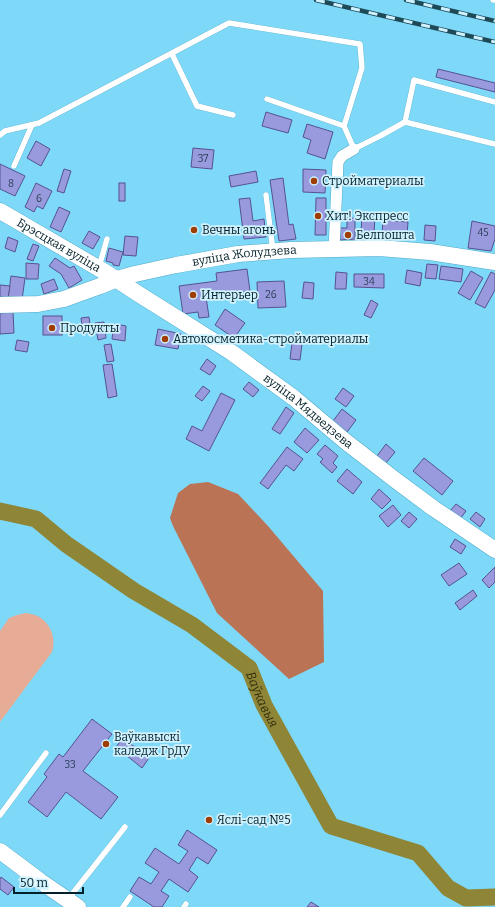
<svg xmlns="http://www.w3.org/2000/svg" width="495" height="907" viewBox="0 0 495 907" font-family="Bitter,serif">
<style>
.green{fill:#e6ac95}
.forest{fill:#bb7356}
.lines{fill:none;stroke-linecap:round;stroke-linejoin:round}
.river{stroke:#8e8537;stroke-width:17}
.building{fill:#999add;stroke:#545390}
.lane-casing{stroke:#4fabc9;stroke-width:6}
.street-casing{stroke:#4fabc9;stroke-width:12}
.secondary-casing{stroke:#4fabc9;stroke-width:17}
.lane{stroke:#fff;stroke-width:5.5}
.street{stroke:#fff;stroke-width:11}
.secondary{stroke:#fff;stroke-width:16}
.rail-casing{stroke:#1e4957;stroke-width:4.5}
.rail{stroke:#d0f1fe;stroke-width:3;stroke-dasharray:9;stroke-linecap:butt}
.poi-dot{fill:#9f3c02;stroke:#d0f1fe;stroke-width:1.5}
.labels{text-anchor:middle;stroke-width:3.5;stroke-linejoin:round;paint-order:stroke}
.number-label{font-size:10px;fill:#283e56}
.poi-label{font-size:12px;fill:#022029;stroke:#d0f1fe;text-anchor:start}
.street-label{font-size:12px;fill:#022029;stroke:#d0f1fe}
.water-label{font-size:13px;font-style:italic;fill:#34300e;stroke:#d0f1fe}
</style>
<rect width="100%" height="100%" fill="#7ed8f8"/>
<!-- green -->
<path class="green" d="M26,613C31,614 37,615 41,618C52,626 56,640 52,652L0,722V631L9,618L17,615Z"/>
<!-- forest -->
<polygon class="forest" points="208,482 238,494 268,526 323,591 324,662 289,679 217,613 173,526 170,518 178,493 190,484"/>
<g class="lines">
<!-- river -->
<path class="river" id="s1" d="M0,511L36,519L66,544L134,591L192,625L249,668L264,705L331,826L418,853L448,888L466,898L495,897"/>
</g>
<!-- building -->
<g class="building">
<polygon points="438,69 495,83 495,92 436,77"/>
<polygon points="266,112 292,120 288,133 262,126"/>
<polygon points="307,124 333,132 325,159 307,153 311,140 303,137"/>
<polygon points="36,141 50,149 41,166 27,158"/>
<polygon points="193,148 214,150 212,169 191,167"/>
<polygon points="0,164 25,176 15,196 0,189"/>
<polygon points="64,169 71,171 64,193 57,191"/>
<polygon points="303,169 326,170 325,193 303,192"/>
<polygon points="256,171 258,182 231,187 229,176"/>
<polygon points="283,178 289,225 293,224 296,239 279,241 270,180"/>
<polygon points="36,183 52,191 43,209 37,206 34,212 25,207"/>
<rect x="119" y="183" width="6" height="18"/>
<polygon points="250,198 253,221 264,219 266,237 244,239 239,199"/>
<polygon points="316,198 326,198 326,235 315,235"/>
<polygon points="59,207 70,212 61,232 50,227"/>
<polygon points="362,216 375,217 374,233 361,232"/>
<polygon points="347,218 355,218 355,239 340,240 340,228 347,228"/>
<polygon points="383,220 408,222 407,235 382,234"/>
<polygon points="472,221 495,226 495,239 491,251 468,248"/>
<polygon points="425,225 436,226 435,241 424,240"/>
<polygon points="89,231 100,237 93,249 82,243"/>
<polygon points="125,236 138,237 136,256 123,255"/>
<polygon points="8,237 18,241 15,252 5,248"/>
<polygon points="33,244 39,246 33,261 27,259"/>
<polygon points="109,248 123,252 119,266 113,265 113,263 106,261"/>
<polygon points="55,258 70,268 74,266 82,280 69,288 61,274 49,266"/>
<polygon points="26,263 39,264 38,279 26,279"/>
<polygon points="427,264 438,265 436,279 425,278"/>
<polygon points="441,266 463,269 461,282 439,279"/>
<polygon points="247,269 250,291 206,297 209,317 199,318 198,312 183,314 179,286 217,281 216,273"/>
<polygon points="407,270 422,273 420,286 405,283"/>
<polygon points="471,271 483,278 470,300 458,293"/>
<polygon points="336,272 347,273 346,289 335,289"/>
<polygon points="491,272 495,274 495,290 485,308 475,303"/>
<polygon points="354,274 384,274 384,288 354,287"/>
<polygon points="11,276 25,278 22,300 8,298"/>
<polygon points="54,279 58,289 44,294 41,284"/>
<polygon points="284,281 286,307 258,308 257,282"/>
<polygon points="304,282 314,283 313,299 302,298"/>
<polygon points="0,285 10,286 8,298 0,297"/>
<polygon points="371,300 378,304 371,318 364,315"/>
<polygon points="225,309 245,323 234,338 215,325"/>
<polygon points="13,312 14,333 0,334 0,313"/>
<rect x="43" y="316" width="19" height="19"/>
<polygon points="89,317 91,333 83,334 81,318"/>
<polygon points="104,322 106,338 98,340 95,323"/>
<polygon points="114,324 126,326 125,341 112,339"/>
<polygon points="158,329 181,334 178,349 155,345"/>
<polygon points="293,335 303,336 300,360 290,359"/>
<polygon points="17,340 29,342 27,352 15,350"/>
<polygon points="111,344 114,361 107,362 104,345"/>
<polygon points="207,359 216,366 210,375 200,369"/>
<polygon points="112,364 117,396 108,398 103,365"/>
<polygon points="249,382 259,390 253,397 243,389"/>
<polygon points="203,386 210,391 202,401 195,396"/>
<polygon points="343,388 354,396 346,407 335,399"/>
<polygon points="221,393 235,400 209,451 186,439 192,426 202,431"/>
<polygon points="286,407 294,413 280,434 272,429"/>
<polygon points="342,409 356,420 347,432 333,421"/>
<polygon points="305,428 319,440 307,453 294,442"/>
<polygon points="386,444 395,452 386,463 377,456"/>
<polygon points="325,445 338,456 333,463 337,467 332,473 320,462 323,459 317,454"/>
<polygon points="287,447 303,459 294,471 286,465 268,489 260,483"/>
<polygon points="424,458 453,481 442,495 413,471"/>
<polygon points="347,469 362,482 353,494 337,481"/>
<polygon points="379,489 391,500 382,509 371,499"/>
<polygon points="456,504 466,511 460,519 450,511"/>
<polygon points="393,505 401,515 388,527 379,516"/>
<polygon points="409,512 417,519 409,528 401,521"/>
<polygon points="476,512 485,519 480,527 470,519"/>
<polygon points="455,539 466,546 461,554 450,547"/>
<polygon points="459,563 467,574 449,586 441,575"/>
<polygon points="495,567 495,582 489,588 482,580"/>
<polygon points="473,590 477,596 460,610 455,603"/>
<polygon points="92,719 112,734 83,771 118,797 101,819 66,792 47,817 28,802 47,777 44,774 59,754 63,757"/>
<polygon points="123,738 149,758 142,768 116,747"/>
<polygon points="187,830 217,850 208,864 197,857 189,870 198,877 188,892 169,879 161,891 169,896 162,907 154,907 130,891 139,877 151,884 159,872 145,863 155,848 179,864 188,851 178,845"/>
<polygon points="1,877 14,887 8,895 0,889 0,879"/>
<polygon points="311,902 319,907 307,907"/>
</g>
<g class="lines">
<defs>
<g id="lane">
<polyline points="493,0 495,0"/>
<polyline points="172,54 197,106 233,115"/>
<polyline points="267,99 344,126"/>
<polyline points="405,122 414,80 495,102"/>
<polyline points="0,135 5,131 39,123 229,23 360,44 362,68 344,126 354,149 380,136 405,122 495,144"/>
<polyline points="14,166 32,125"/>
<polyline points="266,195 273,251"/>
<polyline points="99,267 107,239"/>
<polyline points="0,815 46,753"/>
<polyline points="69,898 125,827"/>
<polyline points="123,907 130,897"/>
<polyline points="184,907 186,904"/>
</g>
<polyline id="street" points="334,249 338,162 342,156 354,149"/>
<g id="secondary">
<path id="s2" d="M0,211L105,272L137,293L231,352L294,398L345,441L394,479L433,508L495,550"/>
<path id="s3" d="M0,305L38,304L64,299L100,286L117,279L135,274L176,265L238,254L291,250L379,248L430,252L495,262"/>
<polyline points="0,851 40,881 78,907"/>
</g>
</defs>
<!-- lane casing -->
<use href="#lane" class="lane-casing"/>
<!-- street casing -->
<use href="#street" class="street-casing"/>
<!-- secondary casing -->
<use href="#secondary" class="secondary-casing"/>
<!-- lane -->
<use href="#lane" class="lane"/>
<!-- street -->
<use href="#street" class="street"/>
<!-- secondary -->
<use href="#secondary" class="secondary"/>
<defs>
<g id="rail">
<polyline points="316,0 495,42"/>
<polyline points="406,0 495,21"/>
</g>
</defs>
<!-- rail casing -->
<use href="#rail" class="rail-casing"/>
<!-- rail -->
<use href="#rail" class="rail"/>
</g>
<!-- markers -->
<g class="poi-dot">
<circle cx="314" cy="181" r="4"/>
<circle cx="318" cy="216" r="4"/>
<circle cx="194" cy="230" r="4"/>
<circle cx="348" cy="235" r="4"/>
<circle cx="193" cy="295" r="4"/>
<circle cx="52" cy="328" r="4"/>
<circle cx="165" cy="339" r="4"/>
<circle cx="106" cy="744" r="4"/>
<circle cx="209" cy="820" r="4"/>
</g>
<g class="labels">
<!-- number labels -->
<g class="number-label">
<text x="203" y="162">37</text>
<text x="11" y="187">8</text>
<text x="39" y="202">6</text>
<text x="483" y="236">45</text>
<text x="369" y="285">34</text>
<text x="271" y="298">26</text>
<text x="70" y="768">33</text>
</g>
<!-- poi labels -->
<g class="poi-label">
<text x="322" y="185">Стройматериалы</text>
<text x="326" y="220">Хит! Экспресс</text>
<text x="202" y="234">Вечны агонь</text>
<text x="356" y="239">Белпошта</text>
<text x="201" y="299">Интерьер</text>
<text x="60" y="332">Продукты</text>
<text x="173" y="343">Автокосметика-стройматериалы</text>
<text x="114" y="741">Ваўкавыскі<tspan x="114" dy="14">каледж ГрДУ</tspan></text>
<text x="217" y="824">Яслі-сад №5</text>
</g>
<!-- street labels -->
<g class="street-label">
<text dy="4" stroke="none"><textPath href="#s2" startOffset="68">Брэсцкая вуліца</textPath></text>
<text dy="4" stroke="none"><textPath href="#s3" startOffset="251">вуліца Жолудзева</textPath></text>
<text dy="4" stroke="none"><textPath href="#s2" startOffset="368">вуліца Мядведзева</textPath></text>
</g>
<!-- water labels -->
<g class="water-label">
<text dy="5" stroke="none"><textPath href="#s1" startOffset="331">Ваўкавыя</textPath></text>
</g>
</g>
<!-- scale -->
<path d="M14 887v6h69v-6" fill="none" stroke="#022029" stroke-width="2"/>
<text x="20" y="887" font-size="12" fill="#022029" stroke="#d0f1fe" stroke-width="3" paint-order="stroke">50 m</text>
</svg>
